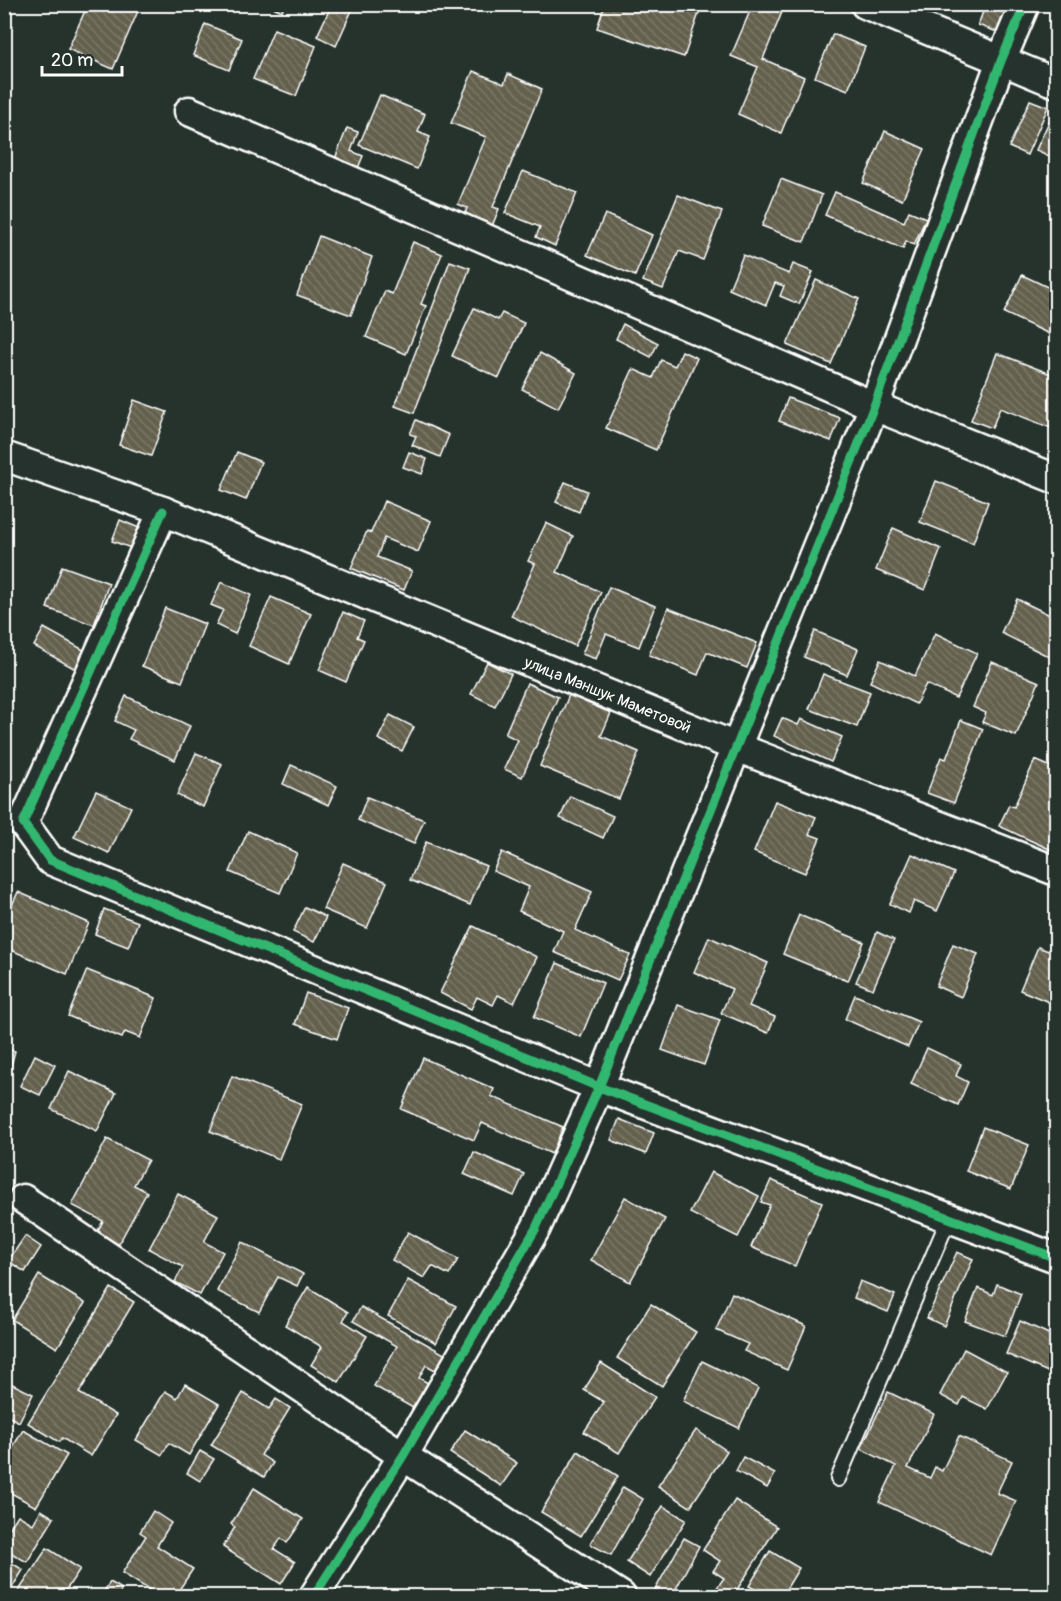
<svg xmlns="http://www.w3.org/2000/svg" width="1061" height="1601" viewBox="0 0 1061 1601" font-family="Pangolin,sans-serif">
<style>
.building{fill:url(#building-back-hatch);stroke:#fff;stroke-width:1.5}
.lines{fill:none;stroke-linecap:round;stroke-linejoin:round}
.service-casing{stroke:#fff;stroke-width:18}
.minor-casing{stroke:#fff;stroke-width:33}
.service{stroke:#26332d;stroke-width:14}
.minor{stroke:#26332d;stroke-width:28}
.cycleway-casing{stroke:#26332d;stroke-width:13}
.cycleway{stroke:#33b770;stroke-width:9}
.labels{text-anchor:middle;stroke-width:4.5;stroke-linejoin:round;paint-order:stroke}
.street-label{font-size:16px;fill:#fff;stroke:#26332d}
</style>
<defs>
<pattern id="building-back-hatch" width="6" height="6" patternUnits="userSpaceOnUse" patternTransform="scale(1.5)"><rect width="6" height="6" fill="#64604d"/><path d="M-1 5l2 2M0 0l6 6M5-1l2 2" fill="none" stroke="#7b7868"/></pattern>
</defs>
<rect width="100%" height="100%" fill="#26332d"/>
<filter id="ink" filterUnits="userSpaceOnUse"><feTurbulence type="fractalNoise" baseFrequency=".0167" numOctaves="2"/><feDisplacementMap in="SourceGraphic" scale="12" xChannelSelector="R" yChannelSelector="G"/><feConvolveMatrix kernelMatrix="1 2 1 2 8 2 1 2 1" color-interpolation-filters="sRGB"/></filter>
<g filter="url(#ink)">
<!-- building -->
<g class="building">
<polygon points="88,4 141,4 113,69 68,49"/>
<polygon points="266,4 285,4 282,11"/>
<polygon points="332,4 341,4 352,10 336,46 317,36"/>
<polygon points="375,4 393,4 389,12"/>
<polygon points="605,4 696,4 694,8 700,10 684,57 597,28"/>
<polygon points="753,4 766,4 782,12 763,59 804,77 781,133 738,114 758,67 731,56"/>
<polygon points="986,4 1009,11 1000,33 978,25"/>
<polygon points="205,24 242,39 229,70 193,55"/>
<polygon points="274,29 316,46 296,96 253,79"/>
<polygon points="833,34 865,47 848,90 815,77"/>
<polygon points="473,71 504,84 508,74 542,89 493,207 499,209 490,231 463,219 467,208 458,204 486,137 451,123"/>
<polygon points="380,95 425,114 418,132 430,137 417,169 359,145"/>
<polygon points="1030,100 1048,107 1027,155 1009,147"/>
<polygon points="1053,113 1056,114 1056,159 1036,150"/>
<polygon points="347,128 358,132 351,151 363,156 356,173 333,164"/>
<polygon points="885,131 925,149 902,200 863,183"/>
<polygon points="523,171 577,193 555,246 536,237 540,227 505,213"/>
<polygon points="781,179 822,195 804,242 762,226"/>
<polygon points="835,192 904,222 909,211 926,218 914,245 906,241 903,249 825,215"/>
<polygon points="678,195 722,212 703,260 679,251 663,289 643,281"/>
<polygon points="605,214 652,235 635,276 587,255"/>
<polygon points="319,236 372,257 351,315 297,295"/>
<polygon points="413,242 442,254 421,304 426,306 406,354 366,337 385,291 392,294"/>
<polygon points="743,255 789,274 793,264 813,272 799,304 780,296 784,286 775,283 766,305 729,289"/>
<polygon points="450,261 470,268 414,413 395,406"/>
<polygon points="1022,275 1056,291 1056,337 1004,313"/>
<polygon points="816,280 859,299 831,364 787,345"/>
<polygon points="474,308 498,320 502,313 524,323 499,378 452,356"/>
<polygon points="623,324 658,343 651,357 616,339"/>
<polygon points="682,351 697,358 656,450 606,428 633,369 653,378 661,360 675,366"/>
<polygon points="540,353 576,373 558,408 522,389"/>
<polygon points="997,353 1056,376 1056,414 1051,428 1000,408 992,428 971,420"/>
<polygon points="788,398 840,418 831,441 779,421"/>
<polygon points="134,400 167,412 151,456 119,445"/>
<polygon points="416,420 449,435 440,457 412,445 416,436 410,434"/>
<polygon points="237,452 261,462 246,500 221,490"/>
<polygon points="409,452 427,459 422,474 403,467"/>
<polygon points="936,481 988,502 973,543 920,522"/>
<polygon points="565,482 587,491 579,512 556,502"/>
<polygon points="384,501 431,521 418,552 384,538 377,557 412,571 404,590 351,568 367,531 371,533"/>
<polygon points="120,520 139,528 131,548 112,541"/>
<polygon points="546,523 573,536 557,572 601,592 575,646 511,616 535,564 528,561"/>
<polygon points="893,528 941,549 925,590 876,570"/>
<polygon points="62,566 109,583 94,625 47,608"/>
<polygon points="221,582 251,595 235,634 216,625 223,610 211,605"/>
<polygon points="609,587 655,606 639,647 606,634 596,659 582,654"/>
<polygon points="271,597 311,614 289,664 249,646"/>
<polygon points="1017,599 1056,618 1056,660 1001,633"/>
<polygon points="165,608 205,624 182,682 142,666"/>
<polygon points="668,608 757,643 747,668 707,652 698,675 649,655"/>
<polygon points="343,612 364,621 357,637 364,640 346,682 319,670"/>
<polygon points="44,628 89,653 79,671 34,646"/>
<polygon points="815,631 858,649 847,675 804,657"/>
<polygon points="935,633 977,653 956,698 926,684 916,704 870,682 880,660 915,676"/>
<polygon points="487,662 511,674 495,706 471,694"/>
<polygon points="992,662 1039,682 1016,736 982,722 986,713 973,707"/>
<polygon points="823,674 870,692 857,727 809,709"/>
<polygon points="527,683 558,697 522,777 504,769 518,740 505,734"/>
<polygon points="569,695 611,713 601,736 639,752 619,799 540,766"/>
<polygon points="126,696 190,726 175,760 129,739 134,730 115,721"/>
<polygon points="390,715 414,727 402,751 378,739"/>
<polygon points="782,718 798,725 801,719 842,737 831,762 774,736"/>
<polygon points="961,720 983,729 954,803 927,793 941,757 946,759"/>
<polygon points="196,753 222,764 203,807 177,795"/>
<polygon points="1035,760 1056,769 1056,852 999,826 1009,805 1014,807"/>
<polygon points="291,765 337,786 328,805 283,784"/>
<polygon points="96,791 131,807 109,853 74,837"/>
<polygon points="570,796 613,816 603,838 560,818"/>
<polygon points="367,797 424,820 414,844 358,820"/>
<polygon points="775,801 816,817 809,834 820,838 805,873 754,852"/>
<polygon points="248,831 297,853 280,893 230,872"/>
<polygon points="426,842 486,866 470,905 410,880"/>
<polygon points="502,852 592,892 575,930 630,955 618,980 554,952 563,931 519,911 529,887 493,871"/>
<polygon points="912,854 954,873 937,911 914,901 909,913 890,904"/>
<polygon points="343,863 387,882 367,928 323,909"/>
<polygon points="18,892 89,923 67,974 4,947 4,923"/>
<polygon points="305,907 326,917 314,942 293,932"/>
<polygon points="104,909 138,922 128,947 95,934"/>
<polygon points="799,915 864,942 848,981 783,954"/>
<polygon points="473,926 537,957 514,1003 498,995 493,1005 477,997 471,1009 440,993"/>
<polygon points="877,932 894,940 873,989 856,982"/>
<polygon points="709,937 768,963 749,1006 775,1017 768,1033 721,1013 732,989 694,972"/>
<polygon points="953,944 978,954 961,997 936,986"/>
<polygon points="1038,947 1056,954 1056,1005 1020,990"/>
<polygon points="557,963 603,983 581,1037 534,1017"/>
<polygon points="87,970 156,998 140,1038 125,1032 122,1038 68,1016"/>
<polygon points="306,993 348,1008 337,1039 295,1024"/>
<polygon points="855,995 919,1022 908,1047 845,1019"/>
<polygon points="678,1005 720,1020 704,1065 662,1050"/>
<polygon points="4,1048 15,1051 4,1091"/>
<polygon points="927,1048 961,1064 956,1076 968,1082 958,1105 911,1084"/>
<polygon points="35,1055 55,1065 40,1095 20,1086"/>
<polygon points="423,1058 494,1089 491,1096 563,1127 552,1154 482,1123 474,1140 401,1109"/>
<polygon points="69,1071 116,1093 97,1131 51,1109"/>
<polygon points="232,1076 302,1104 279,1159 210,1131"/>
<polygon points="619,1119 654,1133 646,1154 611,1140"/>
<polygon points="983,1127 1029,1145 1011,1189 966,1171"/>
<polygon points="107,1139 148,1160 134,1185 147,1192 117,1247 95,1236 103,1221 72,1205"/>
<polygon points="474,1152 524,1174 514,1196 464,1174"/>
<polygon points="711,1172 759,1196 738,1237 690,1213"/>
<polygon points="771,1180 822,1202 795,1266 751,1247 770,1205 761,1202"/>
<polygon points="178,1194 218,1215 204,1242 223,1252 200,1295 175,1282 183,1267 149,1249"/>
<polygon points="625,1197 665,1219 630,1282 591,1260"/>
<polygon points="408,1232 458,1259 449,1275 432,1266 424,1278 392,1260"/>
<polygon points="25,1236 41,1247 25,1272 8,1261"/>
<polygon points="242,1242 303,1274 297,1286 278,1277 259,1312 217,1291"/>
<polygon points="957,1252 973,1259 944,1326 927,1318"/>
<polygon points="39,1275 85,1303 57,1348 12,1320"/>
<polygon points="408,1280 456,1306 436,1343 388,1316"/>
<polygon points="860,1281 895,1295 888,1312 854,1298"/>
<polygon points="997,1284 1021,1294 1005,1336 965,1321 978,1288 993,1295"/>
<polygon points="308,1287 348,1312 343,1321 367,1336 339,1382 311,1365 322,1347 285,1325"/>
<polygon points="111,1288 134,1302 79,1393 116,1415 91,1456 62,1438 59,1442 28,1423"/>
<polygon points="732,1293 806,1326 787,1370 744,1351 748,1344 716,1330"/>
<polygon points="651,1304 696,1332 662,1386 617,1358"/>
<polygon points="361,1307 446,1355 437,1371 426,1365 419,1378 428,1383 413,1408 374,1386 397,1346 353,1321"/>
<polygon points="1020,1321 1051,1335 1056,1323 1055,1375 1006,1354"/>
<polygon points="964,1349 1007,1372 987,1409 963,1397 959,1405 940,1395"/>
<polygon points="702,1361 758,1388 739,1428 683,1401"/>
<polygon points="601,1363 655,1397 619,1453 584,1432 604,1402 584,1390"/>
<polygon points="4,1380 33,1394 19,1422 4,1414"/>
<polygon points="185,1384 219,1404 189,1455 169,1443 162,1455 136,1440 165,1391 177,1398"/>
<polygon points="888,1392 934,1414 908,1468 930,1478 935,1467 942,1471 959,1436 1012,1461 997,1493 1016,1501 991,1555 879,1502 896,1466 861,1449"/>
<polygon points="243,1393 269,1409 276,1399 290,1408 261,1455 273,1463 264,1477 211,1445"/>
<polygon points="23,1430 67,1455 36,1507 4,1489 4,1462"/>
<polygon points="465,1430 517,1463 501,1486 450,1453"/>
<polygon points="696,1430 727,1451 690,1507 658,1486"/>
<polygon points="200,1451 214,1459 200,1481 187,1473"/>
<polygon points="578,1451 618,1476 581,1536 541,1512"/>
<polygon points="743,1457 775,1474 767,1488 736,1471"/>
<polygon points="623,1487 643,1499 611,1555 590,1544"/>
<polygon points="254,1488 303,1519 287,1543 281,1538 274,1549 295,1562 281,1584 223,1547 235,1527 231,1524"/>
<polygon points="735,1500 777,1527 733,1596 711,1596 724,1578 713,1571 720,1561 703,1550"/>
<polygon points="663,1506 686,1520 650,1577 627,1562"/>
<polygon points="41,1510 54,1518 27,1562 4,1549 4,1537 18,1515 33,1524"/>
<polygon points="153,1511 171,1523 157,1546 193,1569 175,1596 159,1596 122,1573 146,1536 140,1532"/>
<polygon points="684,1538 699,1546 672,1596 667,1596 655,1590"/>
<polygon points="47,1548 80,1569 62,1596 24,1596 18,1592"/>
<polygon points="770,1551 799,1568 782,1596 768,1596 749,1586"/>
<polygon points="4,1558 23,1570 7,1596 4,1596"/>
<polygon points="110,1582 122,1589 118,1596 101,1596"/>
</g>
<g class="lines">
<defs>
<polyline id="service" points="838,1479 949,1218"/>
<g id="minor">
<polyline points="865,4 1056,83"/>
<polyline points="189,111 874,406 1056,479"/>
<polyline points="4,456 163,511 736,747 1056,871"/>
<polyline points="163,511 23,823 50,860 599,1087 1056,1258"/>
<polyline points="23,1199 403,1456 621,1596"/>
<polyline points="314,1596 403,1456 536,1228 599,1087 874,406 1001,61 1025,4"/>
</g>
</defs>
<!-- service casing -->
<use href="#service" class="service-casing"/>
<!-- minor casing -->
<use href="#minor" class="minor-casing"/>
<!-- service -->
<use href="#service" class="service"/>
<!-- minor -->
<use href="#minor" class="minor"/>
<defs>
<g id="cycleway">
<polyline points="163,511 23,823 50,860 599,1087 1056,1258"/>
<polyline points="314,1596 403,1456 536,1228 599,1087 874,406 1001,61 1025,4"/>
</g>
</defs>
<!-- cycleway casing -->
<use href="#cycleway" class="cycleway-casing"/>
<!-- cycleway -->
<use href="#cycleway" class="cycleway"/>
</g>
</g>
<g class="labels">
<!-- street labels -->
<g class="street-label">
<text transform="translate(608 694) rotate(22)" y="6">улица Маншук Маметовой</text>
</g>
</g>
<!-- margin -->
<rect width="1061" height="1601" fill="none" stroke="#26332d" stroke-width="24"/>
<rect x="12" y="12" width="1037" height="1577" fill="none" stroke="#fff" stroke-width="2" filter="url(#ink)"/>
<!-- scale -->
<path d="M42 66v9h80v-9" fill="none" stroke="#ffffff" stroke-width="3"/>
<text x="51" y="66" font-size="18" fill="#ffffff" stroke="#26332d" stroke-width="4.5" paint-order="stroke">20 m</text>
</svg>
